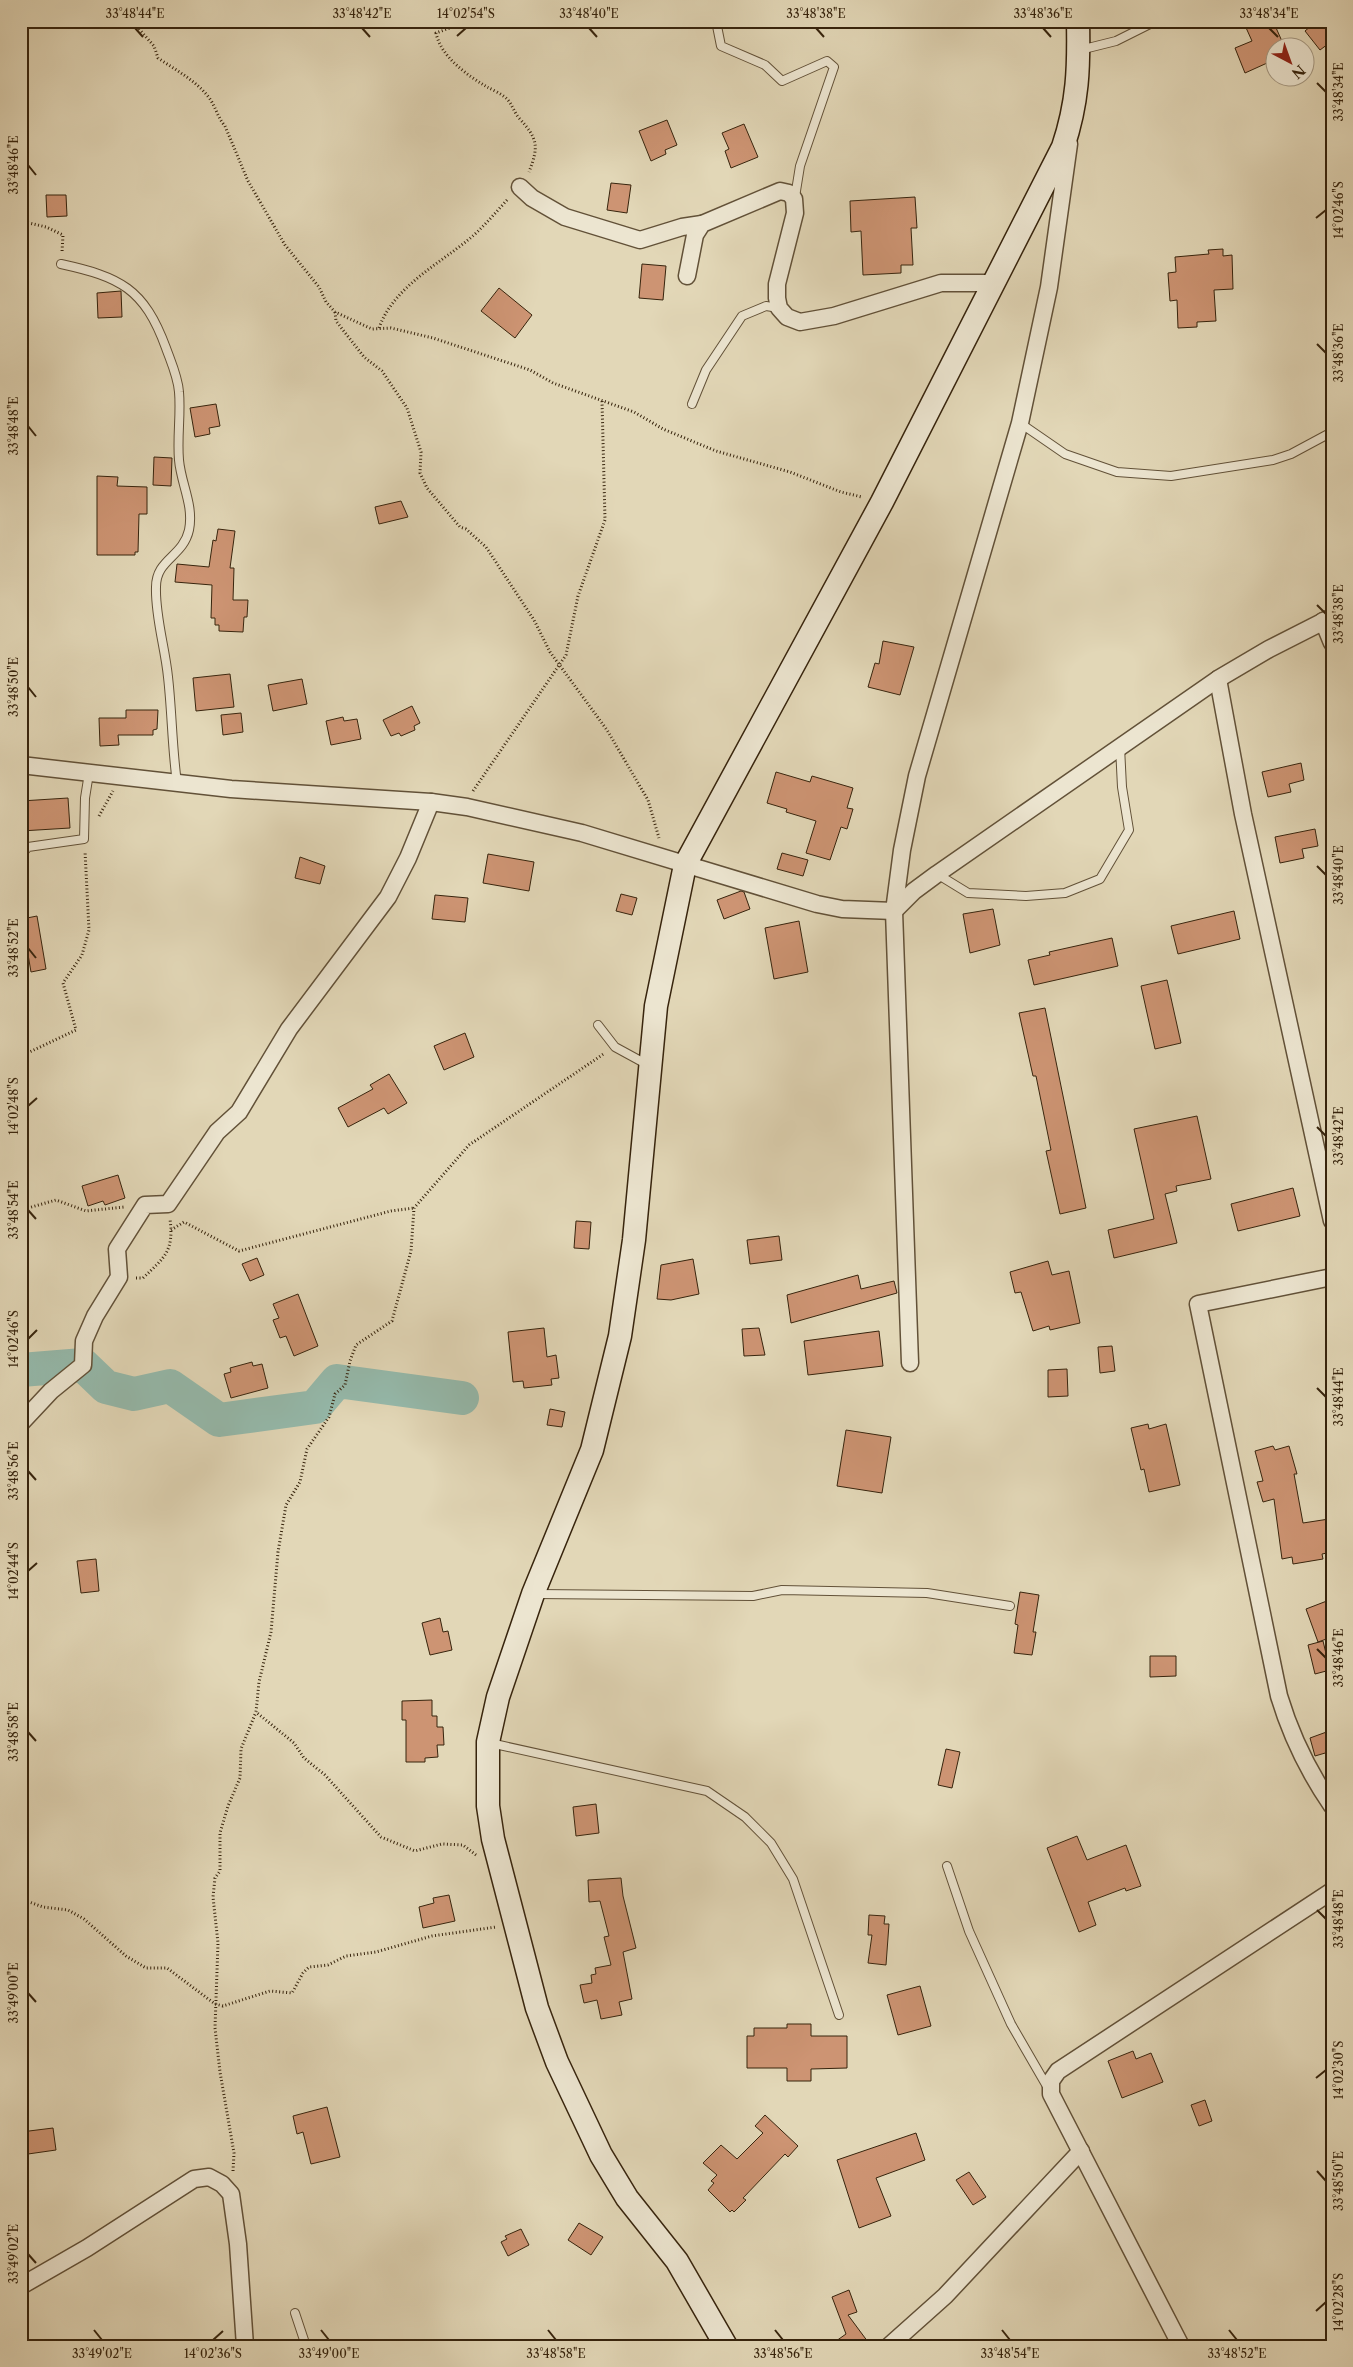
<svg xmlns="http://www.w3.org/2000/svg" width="1353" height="2367" viewBox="0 0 1353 2367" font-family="'Libre Caslon Text',serif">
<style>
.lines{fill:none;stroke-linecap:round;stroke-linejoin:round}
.river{stroke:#95baac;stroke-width:34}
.building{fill:#cd9473;stroke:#37240d}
.lane-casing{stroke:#625138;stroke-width:10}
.street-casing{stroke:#625138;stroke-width:19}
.secondary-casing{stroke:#37240d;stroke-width:25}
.path{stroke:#37240d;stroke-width:3;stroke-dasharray:1 2.5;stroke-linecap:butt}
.lane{stroke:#ece5d0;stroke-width:8}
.street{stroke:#ece5d0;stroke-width:16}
.secondary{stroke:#ece5d0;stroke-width:22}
.ticks{fill:none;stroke:#37240d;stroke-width:2}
.neatline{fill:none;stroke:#37240d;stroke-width:2}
.ticks-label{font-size:12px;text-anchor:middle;fill:#37240d}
</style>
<rect width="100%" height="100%" fill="#e2d7b7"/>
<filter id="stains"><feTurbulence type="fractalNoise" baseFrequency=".004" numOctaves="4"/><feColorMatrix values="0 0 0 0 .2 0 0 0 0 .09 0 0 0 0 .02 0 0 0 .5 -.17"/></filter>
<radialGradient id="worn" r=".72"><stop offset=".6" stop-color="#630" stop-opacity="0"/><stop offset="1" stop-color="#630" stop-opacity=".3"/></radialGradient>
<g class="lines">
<!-- river -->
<polyline class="river" points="21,1370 83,1365 106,1387 134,1394 170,1386 219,1420 315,1407 337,1381 462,1398"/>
</g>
<!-- building -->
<g class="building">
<polygon points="1243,21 1273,21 1285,48 1276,48 1276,59 1245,73 1235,48 1252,41"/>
<polygon points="1317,21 1332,21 1332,41 1320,50 1305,31"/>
<polygon points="667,120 677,145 665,150 666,154 651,161 639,131"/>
<polygon points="744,124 758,157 731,168 725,151 729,149 722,133"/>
<polygon points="611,183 631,185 627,213 607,210"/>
<polygon points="46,195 66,195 67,216 47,217"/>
<polygon points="915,197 917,228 911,228 913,265 901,265 901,273 863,275 861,231 851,232 850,201"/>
<polygon points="1223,249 1223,256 1232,255 1233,289 1214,290 1216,321 1197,322 1197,327 1178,328 1177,300 1170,301 1168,273 1176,272 1175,257 1209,254 1208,250"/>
<polygon points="642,264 666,266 663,300 639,298"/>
<polygon points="499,288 532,315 515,338 481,311"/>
<polygon points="121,291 122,317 98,318 97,293"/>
<polygon points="216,404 220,426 209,428 210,434 195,437 190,408"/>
<polygon points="154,457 172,458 171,486 153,485"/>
<polygon points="97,476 118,477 117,486 147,487 147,514 139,514 138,552 135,552 135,555 97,555"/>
<polygon points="401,501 408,517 379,524 375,507"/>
<polygon points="218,529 235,531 230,568 234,568 233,600 248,600 247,617 244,617 243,632 219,631 219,625 215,625 215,618 211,618 212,585 175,582 177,564 209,567 213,540 216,541"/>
<polygon points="883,641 914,647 900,695 868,687 875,663 879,664"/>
<polygon points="230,674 234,707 196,711 193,678"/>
<polygon points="302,679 307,704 273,711 268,685"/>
<polygon points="412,706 420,723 414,726 415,730 401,736 399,733 391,736 383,720"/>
<polygon points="126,710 158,710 157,729 153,730 153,735 118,735 119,745 100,746 99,718 126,718"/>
<polygon points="241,713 243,732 223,735 221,715"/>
<polygon points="343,717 344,721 357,719 361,739 331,745 326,721"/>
<polygon points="1301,763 1304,780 1289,784 1291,792 1268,797 1262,772"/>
<polygon points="776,772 810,782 812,776 853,788 847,808 853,809 847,829 841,827 830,860 806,853 816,821 786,812 787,809 767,803"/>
<polygon points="68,798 70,828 21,831 21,801"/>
<polygon points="1315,829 1318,846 1302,849 1304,858 1280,863 1275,837"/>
<polygon points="782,853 808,860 803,876 777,869"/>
<polygon points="488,854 534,862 529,891 483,883"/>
<polygon points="300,857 325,866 320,884 295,878"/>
<polygon points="741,891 744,892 750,909 724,919 717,900"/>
<polygon points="621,894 637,898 632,915 616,911"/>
<polygon points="435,895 468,898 465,922 432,919"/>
<polygon points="993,909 1000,945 970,953 963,914"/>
<polygon points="1234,911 1240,939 1178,954 1171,926"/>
<polygon points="37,916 46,969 31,972 22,919"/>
<polygon points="799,921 808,972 774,979 765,928"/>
<polygon points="1112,938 1118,966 1034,985 1028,960 1050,955 1049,952"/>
<polygon points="1167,980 1181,1043 1155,1049 1141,986"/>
<polygon points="1045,1008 1086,1208 1060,1214 1046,1151 1051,1150 1036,1076 1033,1076 1019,1013"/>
<polygon points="465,1033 474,1057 444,1070 434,1046"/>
<polygon points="389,1074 407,1103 388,1114 384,1108 348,1127 338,1108 373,1089 370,1085"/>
<polygon points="1197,1116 1211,1179 1176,1186 1177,1191 1165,1194 1177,1243 1114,1258 1108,1230 1154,1219 1134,1129"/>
<polygon points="118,1175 125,1198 105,1205 103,1201 88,1206 82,1186"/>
<polygon points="1293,1188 1300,1216 1238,1231 1231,1204"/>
<polygon points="576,1221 591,1222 589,1249 574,1248"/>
<polygon points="779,1236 782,1260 750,1264 747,1240"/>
<polygon points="257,1258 264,1275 250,1281 242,1264"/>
<polygon points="693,1259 699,1294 671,1300 657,1299 661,1265"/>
<polygon points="1048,1261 1052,1275 1069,1271 1080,1323 1050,1330 1049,1326 1033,1331 1021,1292 1015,1293 1010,1272"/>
<polygon points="858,1275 861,1289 894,1281 897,1293 791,1323 787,1295"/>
<polygon points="298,1294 318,1346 294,1356 286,1336 280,1338 273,1320 279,1318 273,1304"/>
<polygon points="544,1328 547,1357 556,1355 559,1378 551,1379 552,1385 524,1388 523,1381 513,1382 508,1332"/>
<polygon points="759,1328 765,1355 744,1356 742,1329"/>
<polygon points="879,1331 883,1366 808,1375 804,1341"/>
<polygon points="1112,1346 1115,1371 1100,1373 1098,1347"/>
<polygon points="252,1362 253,1366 262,1364 268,1388 231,1398 224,1374 231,1372 230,1368"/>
<polygon points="1067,1369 1068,1396 1048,1397 1048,1370"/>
<polygon points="550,1409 565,1412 562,1427 547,1425"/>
<polygon points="1148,1424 1149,1429 1166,1424 1180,1485 1149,1492 1144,1469 1141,1470 1131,1428"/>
<polygon points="846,1430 891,1437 882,1493 837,1486"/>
<polygon points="1273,1446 1275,1450 1289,1446 1297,1474 1294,1474 1303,1523 1329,1519 1332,1552 1322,1554 1323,1559 1293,1564 1292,1557 1282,1559 1274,1499 1263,1502 1257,1482 1263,1481 1255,1451"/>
<polygon points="96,1559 99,1591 81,1593 77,1561"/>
<polygon points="1020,1592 1039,1595 1033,1632 1036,1632 1032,1655 1014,1653 1018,1625 1015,1624"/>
<polygon points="1332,1599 1332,1637 1318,1642 1306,1609"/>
<polygon points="440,1618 443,1632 448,1631 452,1650 430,1655 422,1623"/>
<polygon points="1323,1641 1330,1670 1315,1674 1308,1645"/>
<polygon points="1150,1656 1176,1656 1176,1676 1150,1677"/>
<polygon points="432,1700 432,1716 437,1716 437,1727 443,1727 444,1745 437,1745 438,1757 425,1758 425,1762 406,1762 406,1720 402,1720 402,1701"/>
<polygon points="1332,1730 1332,1751 1315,1756 1310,1738"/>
<polygon points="946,1749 960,1752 952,1788 938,1785"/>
<polygon points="596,1804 599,1833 576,1836 573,1807"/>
<polygon points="1077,1836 1087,1860 1126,1845 1141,1886 1126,1891 1125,1888 1088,1902 1096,1925 1079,1932 1047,1848"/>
<polygon points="621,1878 623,1896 636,1948 623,1952 632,1999 619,2002 622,2015 601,2019 597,2000 584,2003 580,1985 592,1983 591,1975 596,1974 595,1968 611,1965 604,1937 609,1936 600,1901 589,1902 588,1880"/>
<polygon points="449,1895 455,1921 423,1928 419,1907 434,1903 433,1898"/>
<polygon points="869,1915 885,1916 884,1924 889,1924 886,1965 868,1963 872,1935 868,1935"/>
<polygon points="920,1986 931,2026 898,2035 887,1995"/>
<polygon points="787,2024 811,2024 811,2036 847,2036 847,2068 811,2069 811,2081 787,2081 787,2068 747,2068 747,2036 754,2036 754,2028 787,2028"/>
<polygon points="1133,2051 1136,2059 1151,2053 1163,2082 1122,2098 1108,2061"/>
<polygon points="1205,2100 1212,2121 1199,2126 1191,2105"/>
<polygon points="327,2107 340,2157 311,2164 303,2132 297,2134 293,2116"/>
<polygon points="765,2115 798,2146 788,2157 785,2154 743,2198 746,2200 734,2212 732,2210 730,2212 708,2190 714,2183 711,2181 717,2175 703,2163 721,2145 737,2159 763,2133 755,2126"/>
<polygon points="53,2128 56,2150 21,2155 21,2132"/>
<polygon points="916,2133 925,2160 876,2178 891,2216 859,2228 837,2160"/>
<polygon points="969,2172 986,2197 973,2205 956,2180"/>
<polygon points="579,2223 603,2237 591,2255 568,2240"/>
<polygon points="521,2229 529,2245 508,2256 501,2242 507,2239 505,2236"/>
<polygon points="849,2290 857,2312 848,2315 871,2346 829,2346 846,2334 832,2297"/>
</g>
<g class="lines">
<defs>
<g id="lane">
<polyline points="716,21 721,46 765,65 782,81 827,61 834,67 800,166 795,197"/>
<polyline points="1080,50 1116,41 1156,21"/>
<path d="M61,264C120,277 144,288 166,348C171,362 178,377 179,392C181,414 177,437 179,460C181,484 194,505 189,530C183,557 156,559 156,587C155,616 165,647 168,677C172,712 172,747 177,783"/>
<polyline points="692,404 706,370 742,316 766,306 779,308"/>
<polyline points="1020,423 1065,454 1117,472 1171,476 1273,460 1291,454 1332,432"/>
<polyline points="21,855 28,847 84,839 85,798 89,773"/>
<polyline points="937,874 968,893 1026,896 1065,893 1100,879 1129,830 1122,787 1120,747"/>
<polyline points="598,1025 615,1047 648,1065"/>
<polyline points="536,1594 753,1596 782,1590 927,1593 1010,1606"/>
<polyline points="490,1743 707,1791 745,1817 771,1843 793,1879 839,2015"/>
<polyline points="947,1866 969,1931 1011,2024 1048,2088"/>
<polyline points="295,2313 306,2346"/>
</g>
<g id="street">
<polyline points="520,187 532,198 565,217 640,240 682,227 702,224"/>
<polyline points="687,276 695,235 702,224 780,191 789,193 794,199 795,213 777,284 777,298 779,308 787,317 800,322 834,316 941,283 993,283"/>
<polyline points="1323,621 1332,643"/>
<polyline points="1218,679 1243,814 1332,1221"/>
<polyline points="21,765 231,789 431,802 467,807 582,833 817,904 842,909 894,911 914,891 937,874 1218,679 1269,649 1332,617"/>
<path d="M1332,1277L1198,1304L1279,1696C1291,1736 1308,1771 1332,1806"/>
<polyline points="910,1363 894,911 902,850 917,776 1020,423 1049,287 1069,144"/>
<polyline points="21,1423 51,1391 83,1365 84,1341 95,1316 119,1277 117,1249 145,1205 168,1204 217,1132 239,1112 289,1029 388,897 408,858 431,802"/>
<polyline points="21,2286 87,2248 194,2179 209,2177 222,2184 231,2194 238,2244 245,2346"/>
<polyline points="889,2346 945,2296 1081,2151"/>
<polyline points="1181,2346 1051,2094 1051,2081 1058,2071 1332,1891"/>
</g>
<path id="secondary" d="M726,2346L677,2261L627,2198L601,2155L557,2062L537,2008L493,1839L488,1806V1742L498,1697L533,1594L592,1450L620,1336L634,1240L656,1006L685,865L882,502L1063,147C1078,102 1079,68 1078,21"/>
</defs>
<!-- lane casing -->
<use href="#lane" class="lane-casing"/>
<!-- street casing -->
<use href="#street" class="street-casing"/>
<!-- secondary casing -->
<use href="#secondary" class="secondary-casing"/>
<!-- path -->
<g class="path">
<path d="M132,21L154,46L158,58C177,71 197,81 210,99C216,108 218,118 225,126L248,181L285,245L319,287L326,302L335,312L372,329L391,328L433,338L530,370L553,383L634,412L663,429L716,451L790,472L841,492L862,497"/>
<path d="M469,21L436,33C441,57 467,75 487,87C493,90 502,94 507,99C512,104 514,112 519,118C538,139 539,146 529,172"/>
<polyline points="21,221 46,227 63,235 62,252"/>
<polyline points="335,312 336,321 364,357 382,371 407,408 421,452 420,473 427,488 460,527 466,529 486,547 534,620 550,652 607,730 648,800 659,838"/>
<path d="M379,328C393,288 437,265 468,240C483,228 495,213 508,199"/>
<polyline points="473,791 566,655 578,596 605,520 602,401"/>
<polyline points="99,816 113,791"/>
<polyline points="21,1056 76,1030 63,983 82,955 89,930 85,851"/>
<polyline points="21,1210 56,1200 86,1211 124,1207"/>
<polyline points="171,1230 184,1222 239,1251 391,1211 414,1208"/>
<path d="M136,1278H143C165,1257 174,1251 170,1219"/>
<polyline points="476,1855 463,1845 442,1844 415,1851 381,1837 325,1775 304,1758 294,1743 256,1712 259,1682 271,1632 278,1552 286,1505 300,1482 307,1449 329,1417 335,1394 345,1385 350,1361 356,1345 392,1321 411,1251 414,1208 469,1145 605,1053"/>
<polyline points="21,1899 43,1907 68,1910 84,1919 126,1956 146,1968 167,1968 215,2004 223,2006 270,1991 292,1993 303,1973 309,1967 328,1965 346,1956 376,1952 432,1936 496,1927"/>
<polyline points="233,2171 234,2153 220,2072 215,2028 218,1943 213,1897 215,1878 220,1871 220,1833 228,1806 240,1778 241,1749 256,1712"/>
</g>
<!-- lane -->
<use href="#lane" class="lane"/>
<!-- street -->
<use href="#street" class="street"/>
<!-- secondary -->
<use href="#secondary" class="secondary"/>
</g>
<!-- ticks -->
<path class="ticks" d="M135,28L143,37M362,28L370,37M589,28L597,37M816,28L824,37M1043,28L1051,37M1269,28L1278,37M457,36L466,28M1317,83L1326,92M28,165L36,175M1316,218L1326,210M1317,344L1326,353M28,426L36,436M1317,605L1326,614M28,687L36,697M1317,866L1326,875M28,948L36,958M28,1106L37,1098M1317,1127L1326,1136M28,1210L36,1219M28,1339L37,1330M1317,1388L1326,1397M28,1471L36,1480M28,1571L37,1563M1317,1649L1326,1658M28,1732L36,1741M1317,1910L1326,1919M28,1993L36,2002M1316,2078L1326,2070M1317,2171L1326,2181M28,2254L36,2263M1316,2311L1326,2302M94,2330L102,2340M321,2330L329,2340M548,2330L556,2340M775,2330L783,2340M1002,2330L1010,2340M1229,2330L1237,2340M213,2340L223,2331"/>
<!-- margin -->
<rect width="1353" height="2367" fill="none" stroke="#e2d7b7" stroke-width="55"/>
<!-- north arrow -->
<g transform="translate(1290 62) rotate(139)"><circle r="24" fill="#ece5d0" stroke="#a49882"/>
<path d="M0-4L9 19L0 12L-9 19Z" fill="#8f2418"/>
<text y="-8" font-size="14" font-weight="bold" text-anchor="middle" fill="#37240d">N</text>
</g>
<rect x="28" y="28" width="1298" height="2312" class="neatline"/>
<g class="ticks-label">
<text x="135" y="18">33°48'44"E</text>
<text x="362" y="18">33°48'42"E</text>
<text x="466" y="18">14°02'54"S</text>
<text x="589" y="18">33°48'40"E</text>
<text x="816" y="18">33°48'38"E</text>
<text x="1043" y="18">33°48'36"E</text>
<text x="1269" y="18">33°48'34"E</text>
<text transform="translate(1339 92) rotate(-90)" y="4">33°48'34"E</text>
<text transform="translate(14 165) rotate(-90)" y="4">33°48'46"E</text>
<text transform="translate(1339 210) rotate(-90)" y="4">14°02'46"S</text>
<text transform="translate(1339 353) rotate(-90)" y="4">33°48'36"E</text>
<text transform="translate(14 426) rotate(-90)" y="4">33°48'48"E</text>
<text transform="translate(1339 614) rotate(-90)" y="4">33°48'38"E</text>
<text transform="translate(14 687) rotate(-90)" y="4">33°48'50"E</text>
<text transform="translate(1339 875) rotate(-90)" y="4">33°48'40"E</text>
<text transform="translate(14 948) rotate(-90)" y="4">33°48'52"E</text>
<text transform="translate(14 1106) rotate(-90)" y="4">14°02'48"S</text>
<text transform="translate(1339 1136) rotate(-90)" y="4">33°48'42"E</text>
<text transform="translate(14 1210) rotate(-90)" y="4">33°48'54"E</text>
<text transform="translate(14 1339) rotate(-90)" y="4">14°02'46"S</text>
<text transform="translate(1339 1397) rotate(-90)" y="4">33°48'44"E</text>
<text transform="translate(14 1471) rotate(-90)" y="4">33°48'56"E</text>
<text transform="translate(14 1571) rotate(-90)" y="4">14°02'44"S</text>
<text transform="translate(1339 1658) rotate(-90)" y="4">33°48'46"E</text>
<text transform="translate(14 1732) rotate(-90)" y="4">33°48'58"E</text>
<text transform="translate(1339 1919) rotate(-90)" y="4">33°48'48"E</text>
<text transform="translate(14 1993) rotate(-90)" y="4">33°49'00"E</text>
<text transform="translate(1339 2070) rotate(-90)" y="4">14°02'30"S</text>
<text transform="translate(1339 2181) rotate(-90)" y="4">33°48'50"E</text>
<text transform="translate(14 2254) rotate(-90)" y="4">33°49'02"E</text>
<text transform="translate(1339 2302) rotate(-90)" y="4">14°02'28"S</text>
<text x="102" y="2358">33°49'02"E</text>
<text x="213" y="2358">14°02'36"S</text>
<text x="329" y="2358">33°49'00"E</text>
<text x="556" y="2358">33°48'58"E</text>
<text x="783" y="2358">33°48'56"E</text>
<text x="1010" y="2358">33°48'54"E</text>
<text x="1237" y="2358">33°48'52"E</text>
</g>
<rect width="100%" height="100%" filter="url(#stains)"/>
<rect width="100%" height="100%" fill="url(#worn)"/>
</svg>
